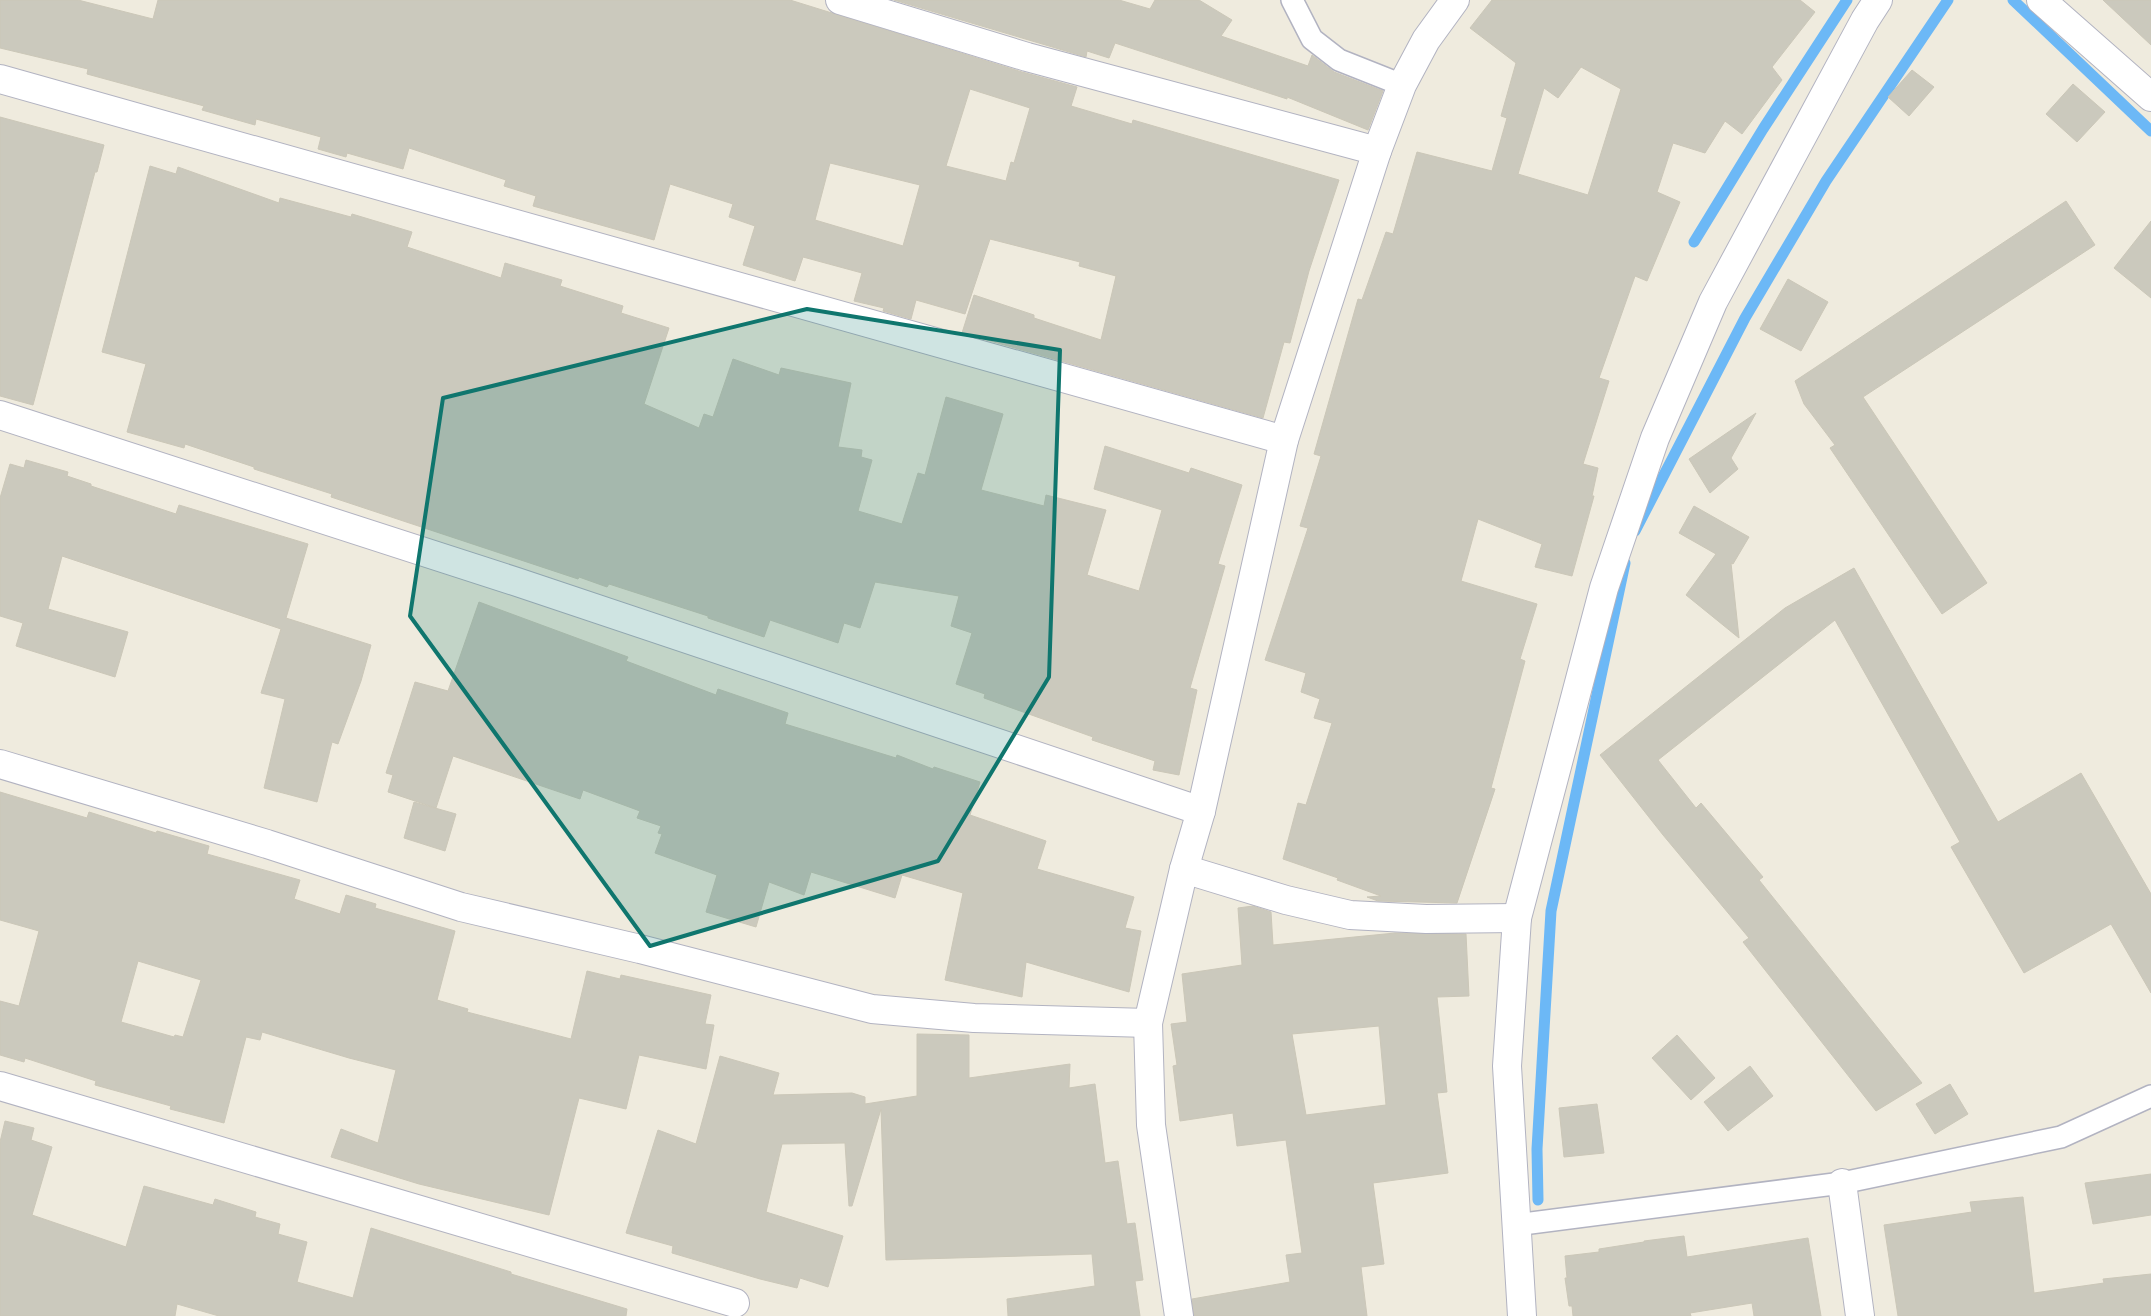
<svg xmlns="http://www.w3.org/2000/svg" width="2151" height="1316" viewBox="0 0 2151 1316" font-family="Jost,sans-serif">
<style>
.lines{fill:none;stroke-linecap:round;stroke-linejoin:round}
.stream{stroke:#6cb8f6;stroke-width:11}
.building{fill:#cbc9bd;stroke:#cbc7b8;fill-rule:evenodd}
.service-casing{stroke:#b2b3c1;stroke-width:24}
.minor-casing{stroke:#b2b3c1;stroke-width:30}
.tertiary-casing{stroke:#b2b3c1;stroke-width:30}
.service{stroke:#fff;stroke-width:21}
.minor{stroke:#fff;stroke-width:28}
.tertiary{stroke:#fff;stroke-width:28}
.marked{fill:#0f766e;fill-opacity:0.2;stroke:#0f766e;stroke-width:4;stroke-linejoin:round}
</style>
<rect width="100%" height="100%" fill="#efebde"/>
<g class="lines">
<!-- stream -->
<g class="stream">
<polyline points="2013,0 2151,131"/>
<polyline points="1694,242 1763,129 1847,0"/>
<polyline points="1635,531 1745,318 1826,181 1948,0"/>
<polyline points="1538,1200 1537,1149 1551,911 1625,563"/>
</g>
</g>
<!-- building -->
<g class="building">
<path d="M0,0H78L153,19L158,0H790L1022,72L1077,87L1071,106L1132,124L1133,120L1339,180L1309,271L1290,343L1284,342L1263,418L962,333L974,295L1034,315V318L1101,340L1116,276L1079,266L1080,262L990,239L965,314L916,300L911,319L883,311L884,308L854,301L862,273L803,257L795,281L743,265L755,226L729,217L733,204L670,184L654,240L533,206L536,196L504,186L506,180L409,148L403,169L347,153L346,157L318,149L321,137L256,119L255,125L202,110L204,106L87,74L88,69L0,48ZM970,89L1030,108L1014,163L1011,162L1006,181L946,166ZM830,163L920,185L903,246L815,220Z"/>
<polygon points="894,0 1119,0 1150,9 1155,0 1199,0 1232,20 1221,36 1308,66 1312,55 1334,72 1383,91 1368,130 1287,97 1287,99 1115,43 1109,58 1087,51 1086,57"/>
<path d="M1492,0H1800L1815,12L1772,67L1782,80L1742,134L1725,121L1705,153L1673,143L1657,192L1680,202L1647,281L1635,276L1599,378L1609,381L1583,464L1598,468L1592,496H1594L1572,576L1535,567L1542,544L1478,519L1461,581L1537,604L1520,659L1525,661L1491,788L1495,789L1457,903L1378,901L1367,897L1381,896L1337,880L1338,878L1283,859L1298,803L1306,805L1332,723L1314,718L1320,699L1301,692L1306,673L1265,660L1308,528L1300,526L1321,456L1314,454L1358,299L1362,300L1386,232L1393,234L1417,152L1492,171L1507,118L1501,116L1516,63L1470,28ZM1581,67L1621,89L1588,195L1518,174L1544,88L1558,98Z"/>
<polygon points="2103,0 2151,0 2151,45"/>
<polygon points="1912,70 1934,87 1909,116 1888,97"/>
<polygon points="2073,84 2105,112 2077,142 2046,114"/>
<polygon points="0,117 104,145 97,172 95,172 33,405 0,396"/>
<polygon points="150,166 176,174 178,167 279,203 280,198 351,217 352,214 412,232 407,247 501,278 505,263 562,280 560,286 623,306 621,313 669,328 644,404 699,428 704,414 713,417 733,359 779,375 781,368 851,383 838,447 862,450 861,457 872,460 858,511 902,524 918,473 925,475 946,397 1003,414 981,490 1044,506 1046,495 1106,510 1087,575 1139,591 1162,510 1094,489 1105,446 1189,473 1191,468 1242,485 1218,564 1225,566 1190,688 1197,690 1179,775 1153,770 1155,761 1092,740 1093,737 984,698 985,694 956,684 972,633 951,626 959,596 875,582 860,628 844,623 838,643 770,620 764,637 708,618 708,616 609,584 607,587 579,577 578,579 331,497 332,494 254,469 254,467 185,444 184,448 127,432 146,364 102,352"/>
<polygon points="2066,201 2095,245 1863,397 1987,583 1942,614 1830,448 1835,445 1804,404 1795,381"/>
<polygon points="2151,221 2151,298 2114,268"/>
<polygon points="1788,279 1828,302 1801,351 1760,329"/>
<polygon points="1756,413 1731,458 1738,469 1710,493 1689,459"/>
<polygon points="26,460 68,472 67,476 91,484 91,486 176,514 179,505 308,544 286,618 371,645 361,681 338,744 332,742 317,802 264,788 285,699 261,693 281,629 62,556 48,609 128,632 115,677 16,646 23,623 0,616 0,498 10,464 24,468"/>
<polygon points="1694,506 1749,537 1733,564 1731,563 1739,638 1686,595 1716,554 1679,533"/>
<polygon points="1854,568 1998,822 2081,773 2151,894 2151,993 2111,924 2024,973 1951,847 1960,842 1835,620 1658,760 1696,808 1701,803 1763,877 1759,880 1922,1083 1876,1111 1743,942 1749,938 1663,835 1600,755 1785,608"/>
<polygon points="479,602 628,657 626,661 716,695 718,689 788,713 785,724 896,758 897,755 933,769 934,767 980,782 970,815 1046,841 1037,869 1134,897 1125,928 1141,931 1129,992 1026,962 1022,997 945,980 963,893 902,875 895,898 811,872 804,895 769,882 756,927 706,912 717,875 655,853 662,834 658,833 661,826 637,818 640,811 583,790 580,799 453,756 436,808 388,792 393,775 386,773 415,682 448,691"/>
<path d="M0,792L87,818L89,812L156,833L157,831L209,846L207,854L300,880L294,899L340,914L346,895L376,904L375,908L455,931L437,1000L468,1009L467,1012L571,1039L587,971L620,979L621,975L711,995L705,1024L714,1025L706,1069L639,1055L626,1109L579,1098L549,1215L419,1184L331,1157L341,1129L378,1143L396,1070L349,1058L262,1032L260,1040L246,1037L224,1123L170,1109L171,1106L95,1085L96,1081L25,1058L24,1062L0,1055V1001L19,1006L39,931L0,920ZM138,961L201,980L183,1037L175,1035L174,1037L121,1022Z"/>
<polygon points="414,802 456,814 445,851 404,838"/>
<path d="M1253,906L1271,912L1273,945L1395,933L1466,934L1469,996L1437,997L1447,1092L1437,1093L1448,1173L1373,1183L1384,1264L1361,1267L1367,1316H1194L1192,1299L1290,1282L1286,1255L1302,1253L1286,1140L1237,1146L1233,1113L1180,1121L1173,1066L1177,1065L1171,1024L1187,1022L1182,974L1242,965L1238,908ZM1379,1026L1386,1105L1306,1115L1292,1034Z"/>
<polygon points="917,1034 969,1035 969,1078 1070,1064 1069,1088 1095,1084 1105,1163 1118,1161 1127,1224 1135,1223 1143,1280 1135,1281 1140,1316 1008,1316 1007,1299 1095,1286 1092,1254 886,1260 881,1109 852,1206 849,1206 845,1143 782,1144 766,1212 843,1236 828,1287 800,1278 797,1288 760,1279 672,1253 673,1246 626,1233 658,1130 696,1144 720,1056 779,1073 773,1095 852,1093 865,1097 865,1104 917,1096"/>
<polygon points="1677,1035 1715,1078 1691,1100 1652,1058"/>
<polygon points="1750,1066 1773,1096 1728,1131 1704,1102"/>
<polygon points="1950,1084 1968,1114 1935,1134 1916,1104"/>
<polygon points="1597,1104 1604,1153 1564,1157 1559,1108"/>
<polygon points="5,1121 34,1128 31,1140 52,1147 32,1215 126,1247 144,1186 213,1205 215,1199 256,1212 255,1217 280,1224 278,1234 307,1242 297,1282 353,1298 371,1228 511,1272 511,1274 627,1309 626,1316 219,1316 177,1304 175,1316 0,1316 0,1142"/>
<polygon points="2151,1174 2151,1215 2093,1224 2085,1183"/>
<polygon points="2023,1197 2034,1293 2104,1283 2103,1279 2151,1274 2151,1316 1898,1316 1884,1225 1972,1212 1970,1202"/>
<polygon points="1684,1236 1687,1257 1808,1238 1821,1316 1754,1316 1752,1303 1690,1313 1691,1316 1573,1316 1572,1306 1569,1306 1565,1278 1567,1278 1565,1256 1599,1252 1599,1249 1644,1242 1644,1241"/>
</g>
<g class="lines">
<defs>
<g id="service">
<polyline points="1292,0 1312,39 1339,60 1402,85"/>
<polyline points="1515,1225 1842,1183 2061,1137 2151,1096"/>
</g>
<g id="minor">
<polyline points="840,0 1027,57 1377,151"/>
<polyline points="2041,0 2151,97"/>
<polyline points="0,79 1284,440"/>
<polyline points="0,415 517,582 1201,811"/>
<polyline points="0,764 267,844 461,907 640,949 872,1009 974,1018 1148,1023"/>
<polyline points="1184,869 1286,900 1350,915 1426,919 1517,918"/>
<polyline points="0,1086 735,1303"/>
<polyline points="1842,1183 1860,1316"/>
<polyline points="1179,1316 1151,1125 1148,1023 1184,869 1201,811 1284,440 1377,151 1402,85 1426,40 1455,0"/>
</g>
<polyline id="tertiary" points="1522,1316 1507,1066 1517,918 1604,588 1655,438 1713,302 1865,20 1878,0"/>
</defs>
<!-- service casing -->
<use href="#service" class="service-casing"/>
<!-- minor casing -->
<use href="#minor" class="minor-casing"/>
<!-- tertiary casing -->
<use href="#tertiary" class="tertiary-casing"/>
<!-- service -->
<use href="#service" class="service"/>
<!-- minor -->
<use href="#minor" class="minor"/>
<!-- tertiary -->
<use href="#tertiary" class="tertiary"/>
</g>
<!-- marked area -->
<path class="marked" d="M807,309L1060,350L1049,677L938,861L650,946L410,616L443,398Z"/>
</svg>
